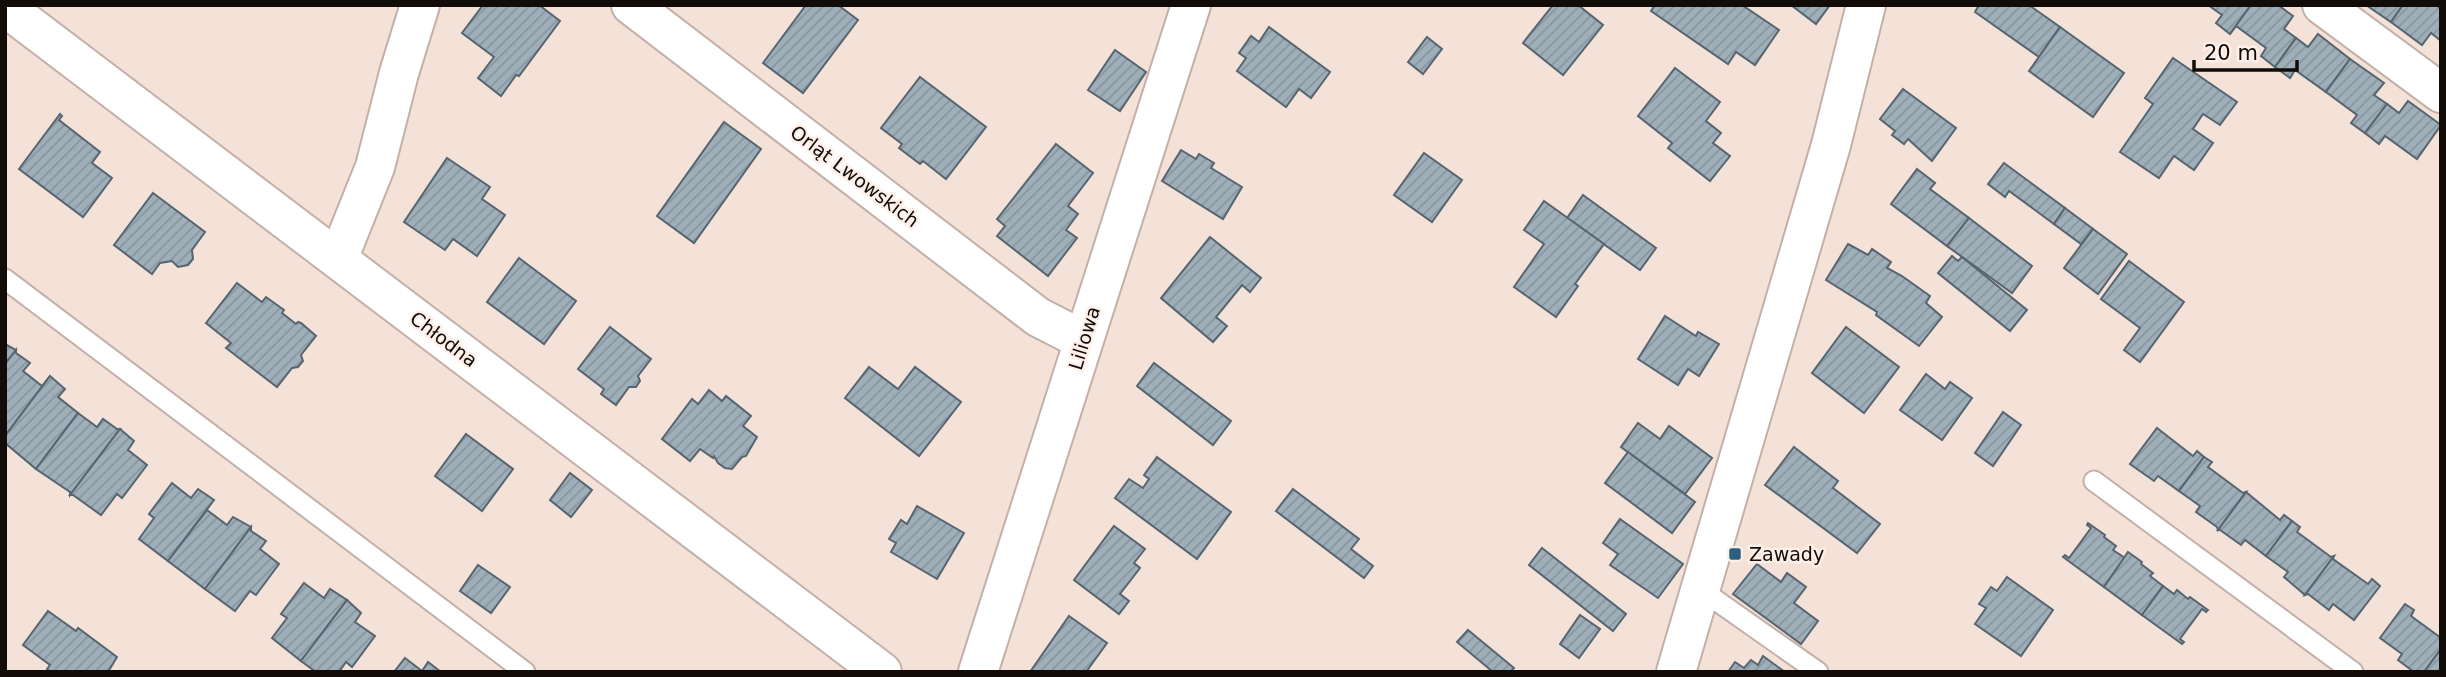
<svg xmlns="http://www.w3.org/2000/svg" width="2446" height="677" viewBox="0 0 2446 677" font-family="'DejaVu Sans',sans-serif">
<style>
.building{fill:url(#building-hatch);stroke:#56656f;stroke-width:2}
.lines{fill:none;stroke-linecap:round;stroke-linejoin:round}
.service-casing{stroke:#c3b0a8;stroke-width:23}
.minor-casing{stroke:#c3b0a8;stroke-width:42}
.service{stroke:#fff;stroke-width:19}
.minor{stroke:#fff;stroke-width:38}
.poi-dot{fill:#2f5f7e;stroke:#feefe8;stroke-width:2.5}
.labels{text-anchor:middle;stroke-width:5;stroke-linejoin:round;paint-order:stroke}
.street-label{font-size:19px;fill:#120c09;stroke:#feefe8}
.poi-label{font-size:19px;fill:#120c09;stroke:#feefe8;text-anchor:start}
</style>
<defs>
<pattern id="building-hatch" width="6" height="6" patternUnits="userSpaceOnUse" patternTransform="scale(1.75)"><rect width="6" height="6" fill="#9fafba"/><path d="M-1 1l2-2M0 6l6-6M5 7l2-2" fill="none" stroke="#88959f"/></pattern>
</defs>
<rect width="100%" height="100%" fill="#f4e1d8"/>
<!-- building -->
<g class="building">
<polygon points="483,5 539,5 560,21 519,76 516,75 501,96 478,78 494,57 462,33"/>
<polygon points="806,5 838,5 858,20 803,93 763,63"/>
<polygon points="1553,5 1578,5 1603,25 1563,75 1523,43"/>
<polygon points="1655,5 1742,5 1779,30 1755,65 1736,52 1728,64 1651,11"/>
<polygon points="1791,5 1830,5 1816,24"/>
<polygon points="1979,5 2029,5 2060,27 2039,57 1975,12"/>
<polygon points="2208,5 2251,5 2230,34 2216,23 2222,15"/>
<polygon points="2251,5 2278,5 2293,16 2284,29 2296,38 2275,67 2261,56 2266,48 2236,26 2230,34"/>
<polygon points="2366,5 2403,5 2391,22"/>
<polygon points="2403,5 2436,5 2441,9 2441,41 2431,33 2422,45 2391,22"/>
<polygon points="1269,27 1330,72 1311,98 1299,89 1286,107 1237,71 1246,58 1239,53 1251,36 1259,42"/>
<polygon points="2060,27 2124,73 2093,117 2029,71"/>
<polygon points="2318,34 2350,59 2326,92 2295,70 2290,78 2275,67 2296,38 2308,47"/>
<polygon points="1427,37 1442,49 1423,74 1408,62"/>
<polygon points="1115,50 1146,72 1120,111 1088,90"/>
<polygon points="2173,58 2237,102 2220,125 2203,114 2193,129 2213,143 2194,170 2174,156 2159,178 2120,152 2153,104 2145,98"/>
<polygon points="2350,59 2384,83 2374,95 2387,104 2365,133 2351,123 2357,115 2326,92"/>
<polygon points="1675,68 1720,102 1706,121 1721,133 1713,143 1730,156 1710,181 1668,148 1672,143 1638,116"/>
<polygon points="920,77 986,127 946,179 923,161 920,164 899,148 902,144 881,128"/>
<polygon points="1903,89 1956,128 1932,161 1908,139 1904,144 1892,135 1895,131 1880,119"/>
<polygon points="2408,101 2441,125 2417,159 2385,136 2379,144 2365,133 2387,104 2399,113"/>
<polygon points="60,114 62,116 59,120 100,152 92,163 112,178 83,217 19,169"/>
<polygon points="724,122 761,149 694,243 657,216"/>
<polygon points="1056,144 1093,173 1068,206 1078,214 1066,230 1077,238 1048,276 997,236 1005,226 997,219"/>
<polygon points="1181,150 1196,159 1199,154 1214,163 1211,168 1242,187 1223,219 1162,181"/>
<polygon points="1424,153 1462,180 1432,222 1394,195"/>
<polygon points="447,158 490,187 482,199 505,215 477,256 453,239 445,250 404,222"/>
<polygon points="2004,163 2065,208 2054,224 2009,191 2005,197 1988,184"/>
<polygon points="1917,169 1935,183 1930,189 1969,218 1947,246 1891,204"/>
<polygon points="153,193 205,232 192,250 193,259 188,265 178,267 172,261 160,263 152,274 114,245"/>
<polygon points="1583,195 1656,248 1640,270 1567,218"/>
<polygon points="1544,201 1604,244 1575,284 1578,286 1556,317 1514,287 1544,244 1524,230"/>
<polygon points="2065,208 2093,229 2081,244 2054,224"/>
<polygon points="1969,218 2032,266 2012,293 1947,246"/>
<polygon points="2093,229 2127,254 2098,294 2064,268"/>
<polygon points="1210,237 1261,278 1250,292 1242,285 1216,317 1227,326 1213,342 1161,298"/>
<polygon points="1848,244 1868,255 1872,249 1891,262 1887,268 1902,276 1930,296 1926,303 1942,317 1919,346 1876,315 1877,312 1826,280"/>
<polygon points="1952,256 1958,261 1962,257 2027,310 2010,331 1938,273"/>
<polygon points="519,258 576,301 544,344 487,302"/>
<polygon points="2129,261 2184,302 2140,362 2124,350 2140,328 2101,299"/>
<polygon points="237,283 262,302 266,297 284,310 282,313 296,324 298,322 301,323 316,336 301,355 303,361 298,367 292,368 277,387 226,348 231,343 206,323"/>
<polygon points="1665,316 1696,336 1698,332 1719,344 1699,376 1688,369 1678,385 1638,359"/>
<polygon points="610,327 651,359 638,376 640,381 636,387 629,387 616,405 601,394 604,389 578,369"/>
<polygon points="1846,327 1899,367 1864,413 1812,373"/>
<polygon points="5,344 16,350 5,364"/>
<polygon points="16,350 16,353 30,363 23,371 42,386 50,376 5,436 5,364"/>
<polygon points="1154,363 1231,421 1213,445 1137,386"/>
<polygon points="869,367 898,389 915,367 961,402 919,456 845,398"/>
<polygon points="1926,374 1945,389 1950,382 1972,398 1942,440 1900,410"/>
<polygon points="50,376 65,389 58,397 78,413 36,469 5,443 5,436"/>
<polygon points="709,390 722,401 726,396 751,416 743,426 757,437 746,456 742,457 732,469 725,468 718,463 714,456 713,458 700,449 690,461 662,439 692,399 698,404"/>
<polygon points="2003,412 2021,425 1993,466 1975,453"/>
<polygon points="78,413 97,427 103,419 117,429 120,429 70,495 70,492 36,469"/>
<polygon points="1638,423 1660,439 1669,426 1712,458 1685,494 1621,447"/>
<polygon points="2157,428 2193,456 2197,451 2204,457 2179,491 2158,476 2154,481 2130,464"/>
<polygon points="120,429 134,441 128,450 147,465 122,498 117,494 101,515 73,495 70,495"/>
<polygon points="466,434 513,469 482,511 435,476"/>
<polygon points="1794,447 1838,481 1833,488 1880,524 1857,553 1765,485"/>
<polygon points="1628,452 1695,502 1672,533 1605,483"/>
<polygon points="1157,457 1231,512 1197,559 1115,498 1129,479 1143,488 1149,479 1144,475"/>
<polygon points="2204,457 2212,462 2208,467 2243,493 2246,492 2218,530 2217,527 2196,512 2200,506 2179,491"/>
<polygon points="570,473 592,490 571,517 550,500"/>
<polygon points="172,483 191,498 198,489 214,500 168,561 139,539 154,518 149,514"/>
<polygon points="1293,489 1359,539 1351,549 1373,566 1364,578 1276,511"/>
<polygon points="2246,492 2280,520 2284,515 2292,521 2266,556 2245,540 2241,545 2220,530 2218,530"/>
<polygon points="917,506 964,533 937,579 891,552 896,543 889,539 901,520 907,524"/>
<polygon points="207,510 227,525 233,517 251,527 205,589 168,561"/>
<polygon points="1620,519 1683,564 1658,598 1610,565 1618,554 1603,543"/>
<polygon points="2292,521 2300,527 2297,532 2331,557 2334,556 2305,595 2284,577 2288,572 2266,556"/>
<polygon points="2088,523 2105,535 2104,537 2116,546 2113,550 2125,558 2104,587 2063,557 2065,555 2069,558 2091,528 2087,525"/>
<polygon points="1114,526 1145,549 1134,563 1140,568 1120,594 1129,601 1119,614 1074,580"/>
<polygon points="251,527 251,531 266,541 260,549 279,564 256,595 250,591 235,611 205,589"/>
<polygon points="1542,548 1626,614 1613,631 1529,565"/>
<polygon points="2128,552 2142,562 2141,564 2153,573 2150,576 2163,586 2142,615 2104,587"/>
<polygon points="2334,556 2333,559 2368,584 2372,579 2380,586 2354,620 2333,604 2329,610 2308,594 2305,595"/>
<polygon points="1757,564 1781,582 1787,573 1806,587 1794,603 1818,621 1801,644 1733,594"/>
<polygon points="478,565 510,587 491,613 460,591"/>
<polygon points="2007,577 2053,610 2021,656 1975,624 1986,608 1979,604 1991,587 1997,591"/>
<polygon points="304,583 324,598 330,589 347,600 301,661 272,638 287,618 281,614"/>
<polygon points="2163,586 2174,594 2177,590 2188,599 2190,597 2208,610 2206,612 2202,609 2180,639 2184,642 2182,644 2142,615"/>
<polygon points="347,600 361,613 355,622 375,636 352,667 346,662 339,672 316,672 301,661"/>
<polygon points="2405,604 2414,610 2411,616 2441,638 2441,649 2424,672 2414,672 2398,660 2402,654 2380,638"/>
<polygon points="48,611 76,631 78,628 117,657 108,672 51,672 47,669 50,665 23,645"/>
<polygon points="1580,615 1600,629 1579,658 1560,644"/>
<polygon points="1069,616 1107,643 1086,672 1030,672"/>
<polygon points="1468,630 1514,668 1510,672 1493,672 1457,642"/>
<polygon points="2441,649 2441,672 2424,672"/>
<polygon points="1763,656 1785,672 1728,672 1735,662 1744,668 1751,660 1758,665"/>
<polygon points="405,658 422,671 428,662 441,672 394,672"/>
</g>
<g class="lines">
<defs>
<g id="service">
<polyline points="5,279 525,672"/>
<polyline points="2094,481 2353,672"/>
<polyline points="1700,589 1818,672"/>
</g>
<g id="minor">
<polyline points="631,5 1038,317 1083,340"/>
<polyline points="2322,5 2441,93"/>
<polyline points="5,7 882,672"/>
<polyline points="338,259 375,167 399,73 420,5"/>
<polyline points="978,672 1191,5"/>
<polyline points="1676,672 1831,145 1866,5"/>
</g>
</defs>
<!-- service casing -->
<use href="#service" class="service-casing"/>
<!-- minor casing -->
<use href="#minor" class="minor-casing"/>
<!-- service -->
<use href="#service" class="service"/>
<!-- minor -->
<use href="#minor" class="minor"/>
</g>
<!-- markers -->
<rect class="poi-dot" x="1728" y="547" width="14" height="14" rx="3.5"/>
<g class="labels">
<!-- street labels -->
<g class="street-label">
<text transform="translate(855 176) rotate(37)" y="7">Orląt Lwowskich</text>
<text transform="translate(1084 338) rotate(-73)" y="7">Liliowa</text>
<text transform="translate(444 339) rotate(37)" y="7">Chłodna</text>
</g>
<!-- poi labels -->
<g class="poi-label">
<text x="1749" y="561">Zawady</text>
</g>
</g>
<!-- border -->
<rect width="2446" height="677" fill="none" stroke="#120c09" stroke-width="14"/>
<!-- scale -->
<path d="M2194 60v10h103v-10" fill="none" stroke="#120c09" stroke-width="3.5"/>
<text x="2204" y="60" font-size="21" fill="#120c09" stroke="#feefe8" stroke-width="5" paint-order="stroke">20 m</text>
</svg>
